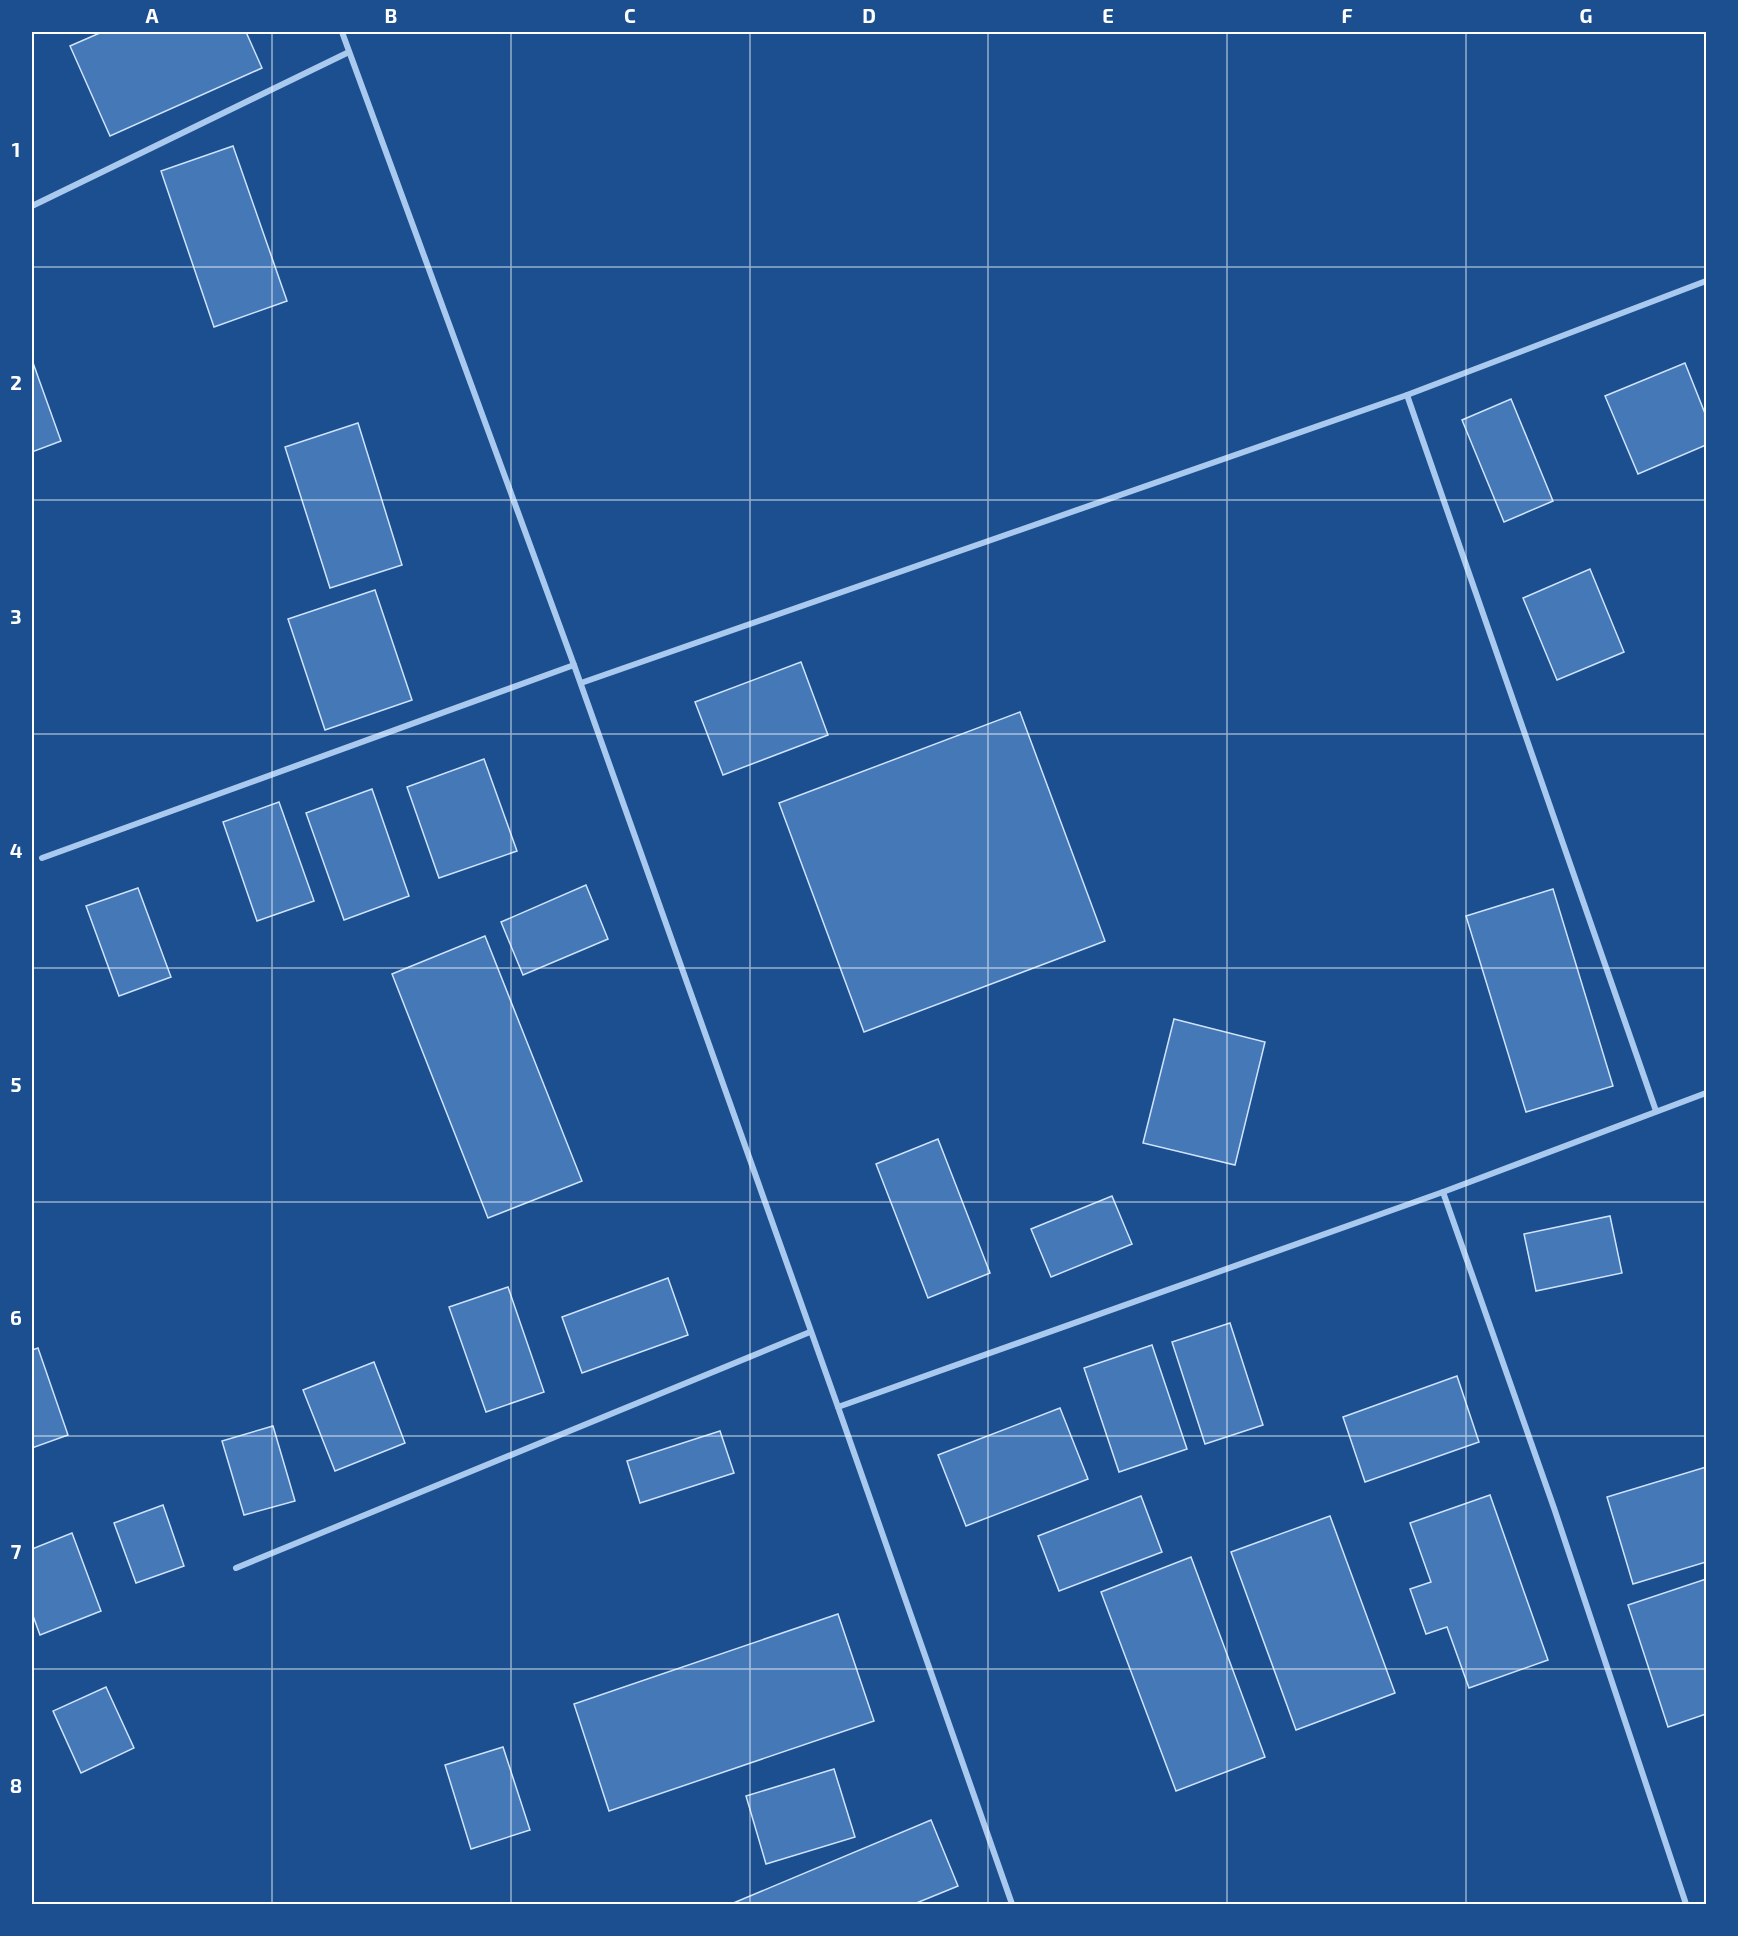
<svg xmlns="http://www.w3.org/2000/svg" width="1738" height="1936" viewBox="0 0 1738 1936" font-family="'Exo 2',sans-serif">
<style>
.building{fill:#4478b7;stroke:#cfe3fa;stroke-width:1.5}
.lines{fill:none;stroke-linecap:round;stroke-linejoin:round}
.street{stroke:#a9c9ee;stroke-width:6}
.grid{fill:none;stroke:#fff;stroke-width:1.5;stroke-opacity:0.55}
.neatline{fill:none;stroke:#fff;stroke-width:2}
.grid-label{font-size:20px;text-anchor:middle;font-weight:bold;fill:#fff}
</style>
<rect width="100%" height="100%" fill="#1b4f8f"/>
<!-- building -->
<g class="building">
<polygon points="102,32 246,32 262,68 110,136 70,46"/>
<polygon points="233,146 287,301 214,327 161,171"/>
<polygon points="32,360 61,441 32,452"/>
<polygon points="1685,363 1706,416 1706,445 1638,474 1605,396"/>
<polygon points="1511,399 1553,501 1504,522 1462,420"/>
<polygon points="358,423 402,565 330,588 285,447"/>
<polygon points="1590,569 1624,652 1557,680 1523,598"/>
<polygon points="375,590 412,700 325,730 288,619"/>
<polygon points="801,662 828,735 723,775 695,702"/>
<polygon points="1020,712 1105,941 864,1032 779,803"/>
<polygon points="484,759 517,851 439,878 407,787"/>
<polygon points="372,789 409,896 344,920 306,813"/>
<polygon points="279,802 314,901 257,921 223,822"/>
<polygon points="586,885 608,939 523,975 501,922"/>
<polygon points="138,888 171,977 119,996 86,906"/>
<polygon points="1553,889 1613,1086 1526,1112 1466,916"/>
<polygon points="485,936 582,1181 488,1218 392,974"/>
<polygon points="1174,1019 1265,1042 1235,1165 1143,1143"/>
<polygon points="938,1139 990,1273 928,1298 876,1164"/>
<polygon points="1112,1196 1132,1244 1051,1277 1031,1229"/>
<polygon points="1610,1216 1622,1273 1536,1291 1524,1234"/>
<polygon points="668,1278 688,1335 582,1373 562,1317"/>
<polygon points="508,1287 544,1392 486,1412 449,1307"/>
<polygon points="1230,1323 1263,1425 1205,1444 1172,1342"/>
<polygon points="1152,1345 1187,1449 1119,1472 1084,1368"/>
<polygon points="38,1348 68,1435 32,1448 32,1350"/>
<polygon points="374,1362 405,1443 335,1471 303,1390"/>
<polygon points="1457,1376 1479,1442 1365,1482 1343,1417"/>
<polygon points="1060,1408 1088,1479 966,1526 938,1455"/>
<polygon points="273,1426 295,1501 244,1515 222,1441"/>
<polygon points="720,1431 734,1473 640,1503 627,1461"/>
<polygon points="1706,1467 1706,1562 1633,1584 1607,1497"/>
<polygon points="1490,1495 1548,1660 1469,1688 1447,1627 1426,1634 1410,1589 1431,1582 1410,1523"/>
<polygon points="1141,1496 1162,1552 1059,1591 1038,1536"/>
<polygon points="163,1505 184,1566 136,1583 114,1523"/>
<polygon points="1330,1516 1395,1693 1296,1730 1231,1552"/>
<polygon points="72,1533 101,1611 40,1635 32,1613 32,1549"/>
<polygon points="1191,1557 1265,1757 1176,1791 1101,1592"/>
<polygon points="1706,1579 1706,1714 1668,1727 1628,1605"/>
<polygon points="838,1614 874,1721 609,1811 574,1704"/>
<polygon points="106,1687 134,1748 81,1773 53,1711"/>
<polygon points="503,1747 530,1830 471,1849 445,1765"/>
<polygon points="834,1769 855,1837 766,1864 746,1796"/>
<polygon points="931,1820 958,1886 914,1904 731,1904"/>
</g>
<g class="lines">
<!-- street -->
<g class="street">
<polyline points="342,32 574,665 838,1407 1012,1904"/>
<polyline points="32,206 349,52"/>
<polyline points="1407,395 1656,1111"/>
<polyline points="581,683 1407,395 1706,281"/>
<polyline points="42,858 574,665"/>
<polyline points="1443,1192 1554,1508 1686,1904"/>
<polyline points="838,1407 1443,1192 1706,1093"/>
<polyline points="236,1568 810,1332"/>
</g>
</g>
<!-- grid -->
<path class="grid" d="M272,32V1904M511,32V1904M750,32V1904M988,32V1904M1227,32V1904M1466,32V1904M32,267H1706M32,500H1706M32,734H1706M32,968H1706M32,1202H1706M32,1436H1706M32,1669H1706"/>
<!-- border -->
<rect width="1738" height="1936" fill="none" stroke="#1b4f8f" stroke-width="66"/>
<rect x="33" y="33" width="1672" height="1870" class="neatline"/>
<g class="grid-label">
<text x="152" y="23">A</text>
<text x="391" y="23">B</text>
<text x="630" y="23">C</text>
<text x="869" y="23">D</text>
<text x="1108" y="23">E</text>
<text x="1347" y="23">F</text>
<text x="1586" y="23">G</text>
<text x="16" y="157">1</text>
<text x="16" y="390">2</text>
<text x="16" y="624">3</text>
<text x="16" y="858">4</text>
<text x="16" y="1092">5</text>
<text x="16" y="1325">6</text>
<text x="16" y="1559">7</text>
<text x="16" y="1793">8</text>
</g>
</svg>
